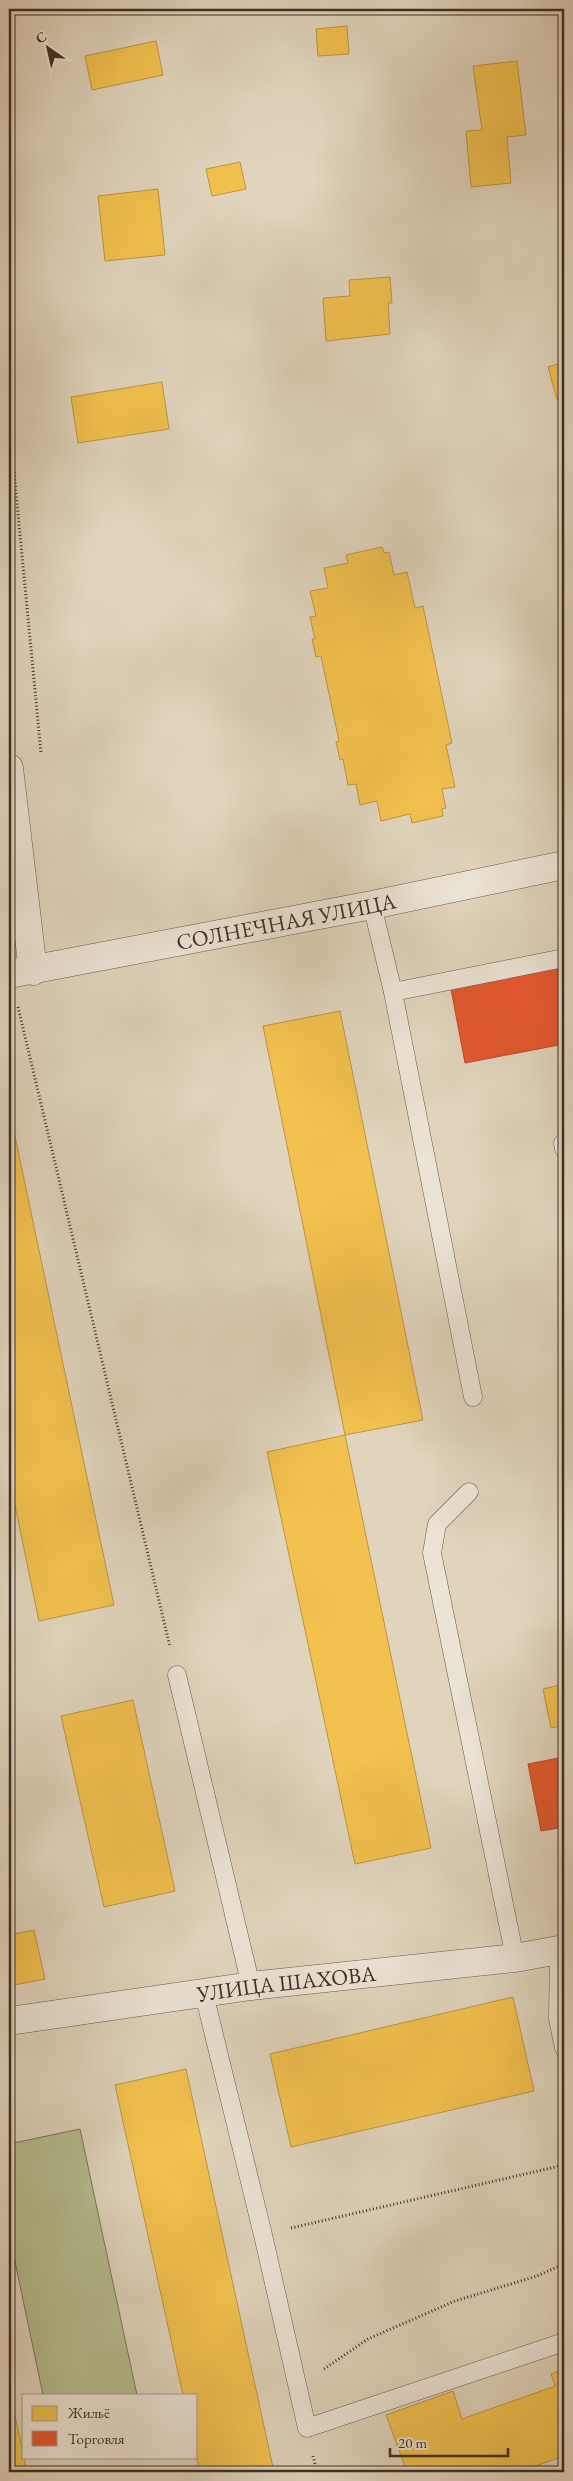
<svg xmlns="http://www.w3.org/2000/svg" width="573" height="2481" viewBox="0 0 573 2481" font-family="'EB Garamond',serif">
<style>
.green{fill:#b5bc8f;stroke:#7a765a}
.homes{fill:#f2c14e;stroke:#bc9541}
.shops{fill:#e4572e;stroke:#b24b2b}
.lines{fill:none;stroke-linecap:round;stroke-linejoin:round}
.lane-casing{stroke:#67584a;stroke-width:19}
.street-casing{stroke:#67584a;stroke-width:29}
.path{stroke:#3f2f24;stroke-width:3;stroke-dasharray:1 2.5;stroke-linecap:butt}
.lane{stroke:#ebe3d3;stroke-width:18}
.street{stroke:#ebe3d3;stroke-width:28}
.labels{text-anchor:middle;stroke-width:5;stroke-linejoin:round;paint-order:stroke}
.street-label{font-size:22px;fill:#3f2f24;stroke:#ebe3d3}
</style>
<rect width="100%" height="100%" fill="#e0d4bc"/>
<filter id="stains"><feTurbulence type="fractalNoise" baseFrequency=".004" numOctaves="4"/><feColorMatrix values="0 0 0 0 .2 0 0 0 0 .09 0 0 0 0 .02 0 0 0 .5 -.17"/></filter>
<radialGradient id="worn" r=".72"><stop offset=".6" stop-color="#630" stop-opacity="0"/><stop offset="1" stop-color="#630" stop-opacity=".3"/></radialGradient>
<!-- green -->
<polygon class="green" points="80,2129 137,2395 43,2395 9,2233 9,2144"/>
<!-- homes -->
<g class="homes">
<polygon points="347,26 349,54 318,56 316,29"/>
<polygon points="156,41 163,75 92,90 85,56"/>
<polygon points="517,61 526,135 507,137 511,183 471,187 466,131 482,130 473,66"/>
<polygon points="240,162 246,189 212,196 206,169"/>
<polygon points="158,189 165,255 105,261 98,196"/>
<polygon points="390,277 392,303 388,303 390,334 326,341 323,298 350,296 349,280"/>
<polygon points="564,362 564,397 557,399 548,367"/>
<polygon points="162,382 169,429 78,443 71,397"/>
<polygon points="382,547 384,553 389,552 394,575 407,572 415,608 423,606 452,743 446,745 455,787 442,789 446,808 442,809 443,816 412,823 410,814 381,821 377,801 360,805 356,784 348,785 343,759 340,760 336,742 339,741 321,656 316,657 312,639 315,639 310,617 316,616 310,591 328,588 324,568 348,563 346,555"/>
<polygon points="340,1011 423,1420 345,1435 263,1026"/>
<polygon points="9,1108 114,1605 39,1621 9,1477"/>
<polygon points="345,1435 431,1848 355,1864 267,1452"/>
<polygon points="564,1684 564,1725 551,1728 543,1689"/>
<polygon points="133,1700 175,1891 104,1907 61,1716"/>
<polygon points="34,1930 45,1979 9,1986 9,1935"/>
<polygon points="513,1997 534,2091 291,2147 270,2054"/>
<polygon points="186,2069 274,2472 200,2472 196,2456 196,2395 183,2395 115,2085"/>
<polygon points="564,2369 564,2456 519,2472 407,2472 386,2415 453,2391 462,2419 555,2386 551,2374"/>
<polygon points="9,2387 27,2472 9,2472"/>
</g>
<!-- shops -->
<g class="shops">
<polygon points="557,968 564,1008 564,1044 465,1063 451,989"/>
<polygon points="564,1757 564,1827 541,1831 528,1764"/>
</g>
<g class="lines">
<defs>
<g id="lane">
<polyline points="372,905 393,992 564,958"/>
<polyline points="393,992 473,1397"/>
<polyline points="563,1143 564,1149"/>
<polyline points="469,1492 437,1524 432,1553 515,1958"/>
<polyline points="177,1675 251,1986"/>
<polyline points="559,1950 558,2019 564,2048"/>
<polyline points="204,1994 263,2235 307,2428 564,2342"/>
</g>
<g id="street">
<polyline points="9,768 33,971"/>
<path id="s1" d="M9,974L372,905L564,865"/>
<path id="s2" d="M9,2021L251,1986L515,1958L564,1949"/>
</g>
</defs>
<!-- lane casing -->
<use href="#lane" class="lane-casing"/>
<!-- street casing -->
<use href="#street" class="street-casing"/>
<!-- path -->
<g class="path">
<polyline points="9,420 41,753"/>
<polyline points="18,1007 170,1647"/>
<polyline points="291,2228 564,2165"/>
<polyline points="324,2369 368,2339 455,2301 537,2276 564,2264"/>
<polyline points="313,2456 317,2472"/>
</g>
<!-- lane -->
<use href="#lane" class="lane"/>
<!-- street -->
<use href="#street" class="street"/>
</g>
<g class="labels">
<!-- street labels -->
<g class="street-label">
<text dy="8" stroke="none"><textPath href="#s1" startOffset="282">СОЛНЕЧНАЯ УЛИЦА</textPath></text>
<text dy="8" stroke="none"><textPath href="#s2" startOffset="280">УЛИЦА ШАХОВА</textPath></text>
</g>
</g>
<!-- margin -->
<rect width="573" height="2481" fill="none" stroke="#e0d4bc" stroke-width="30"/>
<rect x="10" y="10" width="553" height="2461" fill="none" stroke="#3f2f24" stroke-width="2.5"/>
<rect x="15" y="15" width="543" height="2451" fill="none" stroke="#3f2f24"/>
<!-- legend -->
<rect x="22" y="2394" width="175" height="65" fill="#ebe3d3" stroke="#a69b8d"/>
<rect x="32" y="2406" width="25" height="15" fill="#f2c14e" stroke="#a69b8d"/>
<text x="68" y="2418" font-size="15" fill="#3f2f24">Жильё</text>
<rect x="32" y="2431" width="25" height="15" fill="#e4572e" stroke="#a69b8d"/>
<text x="68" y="2444" font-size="15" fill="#3f2f24">Торговля</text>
<!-- north arrow -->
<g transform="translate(48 48) rotate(326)" stroke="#ebe3d3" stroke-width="4" paint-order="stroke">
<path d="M0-4L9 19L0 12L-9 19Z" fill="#3f2f24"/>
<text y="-8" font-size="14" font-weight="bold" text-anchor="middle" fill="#3f2f24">С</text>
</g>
<!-- scale -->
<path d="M390 2448v8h118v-8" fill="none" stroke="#3f2f24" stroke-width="2.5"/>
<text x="398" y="2448" font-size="15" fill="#3f2f24" stroke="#ebe3d3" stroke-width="4" paint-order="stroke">20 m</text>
<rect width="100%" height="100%" filter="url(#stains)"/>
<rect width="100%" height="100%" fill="url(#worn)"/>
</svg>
